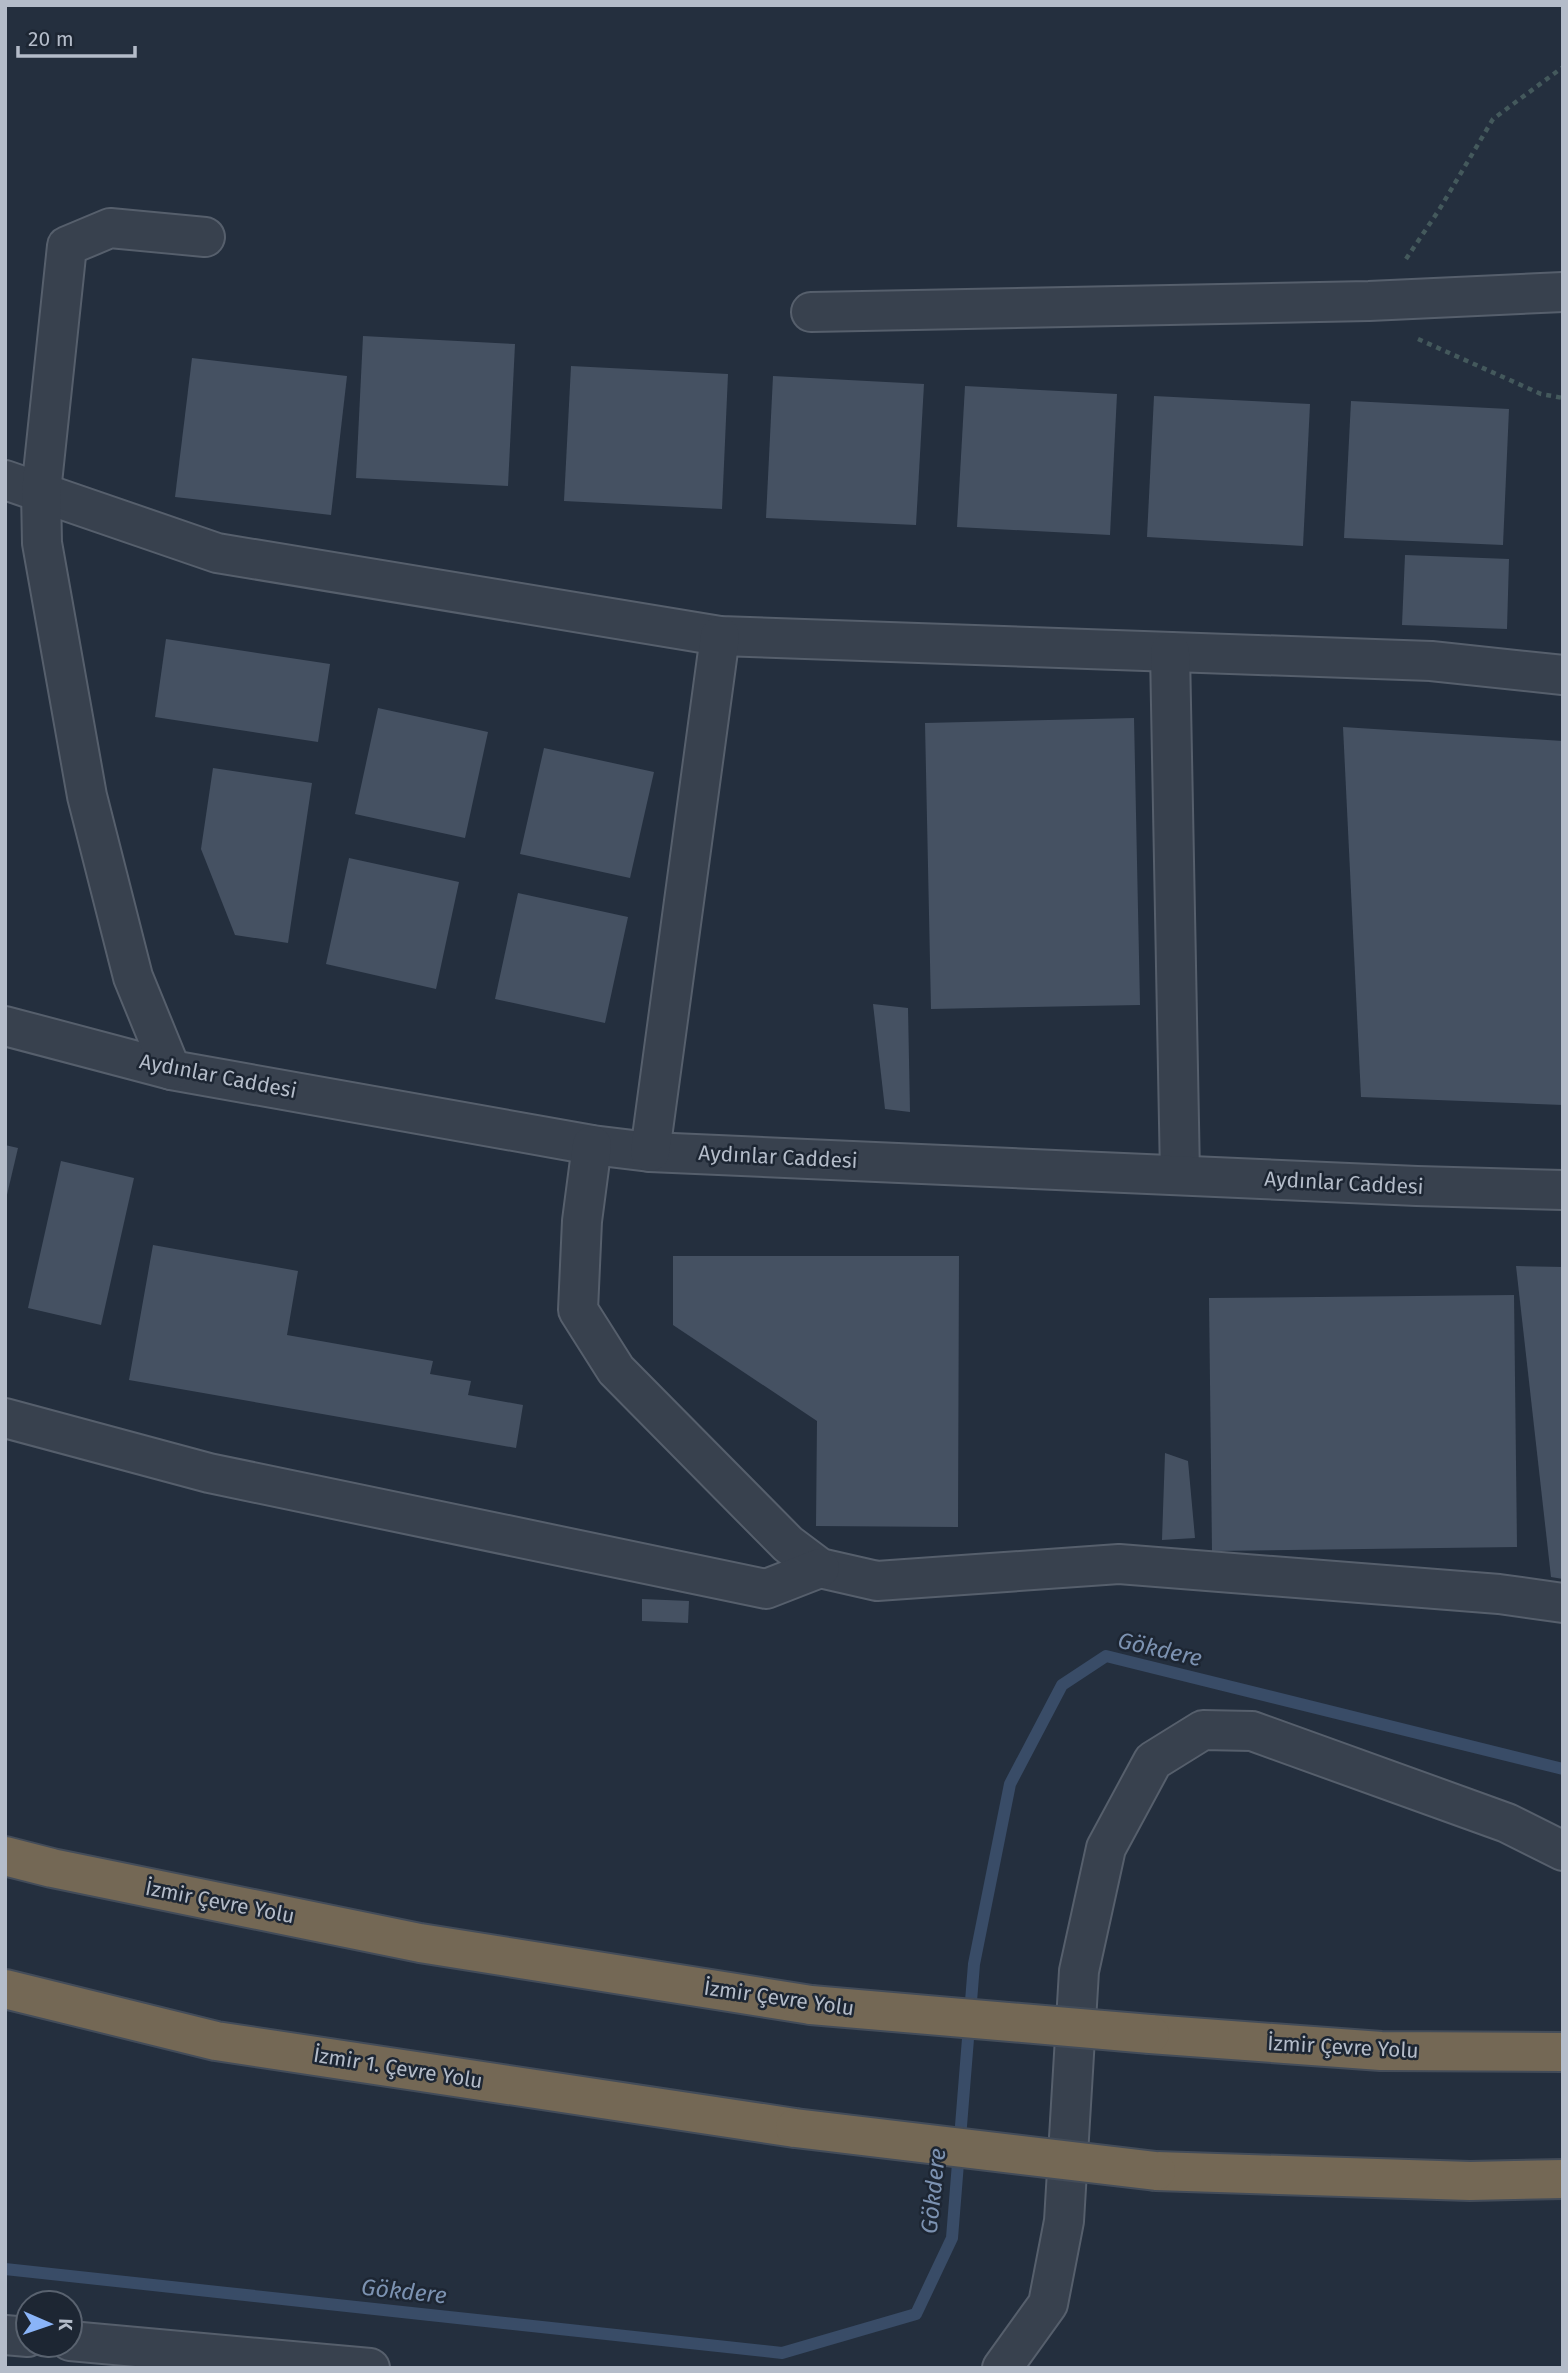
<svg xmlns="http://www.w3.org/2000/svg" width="1568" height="2373" viewBox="0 0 1568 2373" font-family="'Fira Sans',sans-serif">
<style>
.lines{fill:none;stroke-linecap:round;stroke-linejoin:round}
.stream{stroke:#394c67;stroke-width:12}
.building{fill:#455162}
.minor-casing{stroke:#565f6c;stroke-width:42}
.highway-casing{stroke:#434c59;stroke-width:42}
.path{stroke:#44595c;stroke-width:4.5;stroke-dasharray:5 5;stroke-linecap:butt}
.minor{stroke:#38414e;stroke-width:38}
.highway{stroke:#746855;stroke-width:38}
.highway-bridge-casing{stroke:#434c59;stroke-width:42;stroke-linecap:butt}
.highway-bridge{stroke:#746855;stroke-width:38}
.labels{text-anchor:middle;stroke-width:5;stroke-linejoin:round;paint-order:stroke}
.street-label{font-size:21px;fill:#b4bcc9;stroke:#1d2633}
.water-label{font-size:23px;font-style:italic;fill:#7c92b1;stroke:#1d2633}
</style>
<rect width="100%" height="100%" fill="#242f3e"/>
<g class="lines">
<!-- stream -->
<polyline class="stream" points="5,2269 782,2353 916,2314 952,2238 974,1964 1010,1784 1062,1685 1106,1656 1563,1769"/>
</g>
<!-- building -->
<g class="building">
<polygon points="363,336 515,344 508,486 356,478"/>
<polygon points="192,358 347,376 331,515 175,497"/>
<polygon points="571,366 728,374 722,509 564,501"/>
<polygon points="773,376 924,384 916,525 766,518"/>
<polygon points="965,386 1117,394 1110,535 957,527"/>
<polygon points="1154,396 1310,404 1303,546 1147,537"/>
<polygon points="1351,401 1509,409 1503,545 1344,538"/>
<polygon points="1405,555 1509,559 1507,629 1402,625"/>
<polygon points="166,639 330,664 318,742 155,717"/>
<polygon points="378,708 488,732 465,838 355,814"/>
<polygon points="1134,718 1140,1005 931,1009 925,723"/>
<polygon points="1343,727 1563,741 1563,1105 1361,1097"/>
<polygon points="544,748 654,772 630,878 520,854"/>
<polygon points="213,768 312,783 288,943 235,935 201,849"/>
<polygon points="349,858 459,882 436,989 326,964"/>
<polygon points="518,893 628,917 605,1023 495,999"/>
<polygon points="873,1004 908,1008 910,1112 885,1109"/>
<polygon points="5,1145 18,1148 6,1199 5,1199"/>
<polygon points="61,1161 134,1178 101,1325 28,1308"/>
<polygon points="153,1245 298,1271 287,1335 433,1361 430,1374 471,1381 468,1395 523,1405 516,1448 129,1380"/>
<polygon points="673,1256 959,1256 958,1527 816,1526 817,1421 673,1325"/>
<polygon points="1516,1266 1563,1267 1563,1579 1551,1577"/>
<polygon points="1514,1295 1517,1547 1212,1551 1209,1298"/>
<polygon points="1165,1453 1188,1461 1195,1538 1162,1540"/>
<polygon points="642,1599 689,1601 688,1623 642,1621"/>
</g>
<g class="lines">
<defs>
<g id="minor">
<polyline points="811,312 1369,301 1563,292"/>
<polyline points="5,480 217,553 720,636 1431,661 1563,675"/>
<polyline points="1170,652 1180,1175"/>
<polyline points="5,1026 171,1070 592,1145 650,1152 1417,1186 1563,1190"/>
<polyline points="171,1070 133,977 87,796 42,543 41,492 67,246 110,228 205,237"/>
<polyline points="592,1145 582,1221 578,1310 616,1370 788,1544 820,1568 877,1581 1119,1564 1499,1594 1563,1603"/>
<polyline points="650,1152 720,636"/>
<polyline points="5,1418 209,1473 766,1589 820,1568"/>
<polyline points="5,2335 28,2337"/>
<polyline points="70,2341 370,2368"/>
<polyline points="1002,2368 1048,2304 1064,2221 1079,1971 1106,1848 1153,1761 1203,1730 1252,1731 1507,1823 1563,1851"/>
</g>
<g id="highway">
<polyline points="5,1856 52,1868 420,1943 811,2005"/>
<polyline points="5,1989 216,2041 795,2128"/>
<polyline points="1150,2034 1381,2051 1563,2052"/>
<polyline points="1156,2171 1470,2181 1563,2179"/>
</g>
</defs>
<!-- minor casing -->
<use href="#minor" class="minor-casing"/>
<!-- highway casing -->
<use href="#highway" class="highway-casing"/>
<!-- path -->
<g class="path">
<polyline points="1406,259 1439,210 1493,119 1563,67"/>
<polyline points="1418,339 1541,394 1563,398"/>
</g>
<!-- minor -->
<use href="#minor" class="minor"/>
<!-- highway -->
<use href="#highway" class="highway"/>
<defs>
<g id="highway-bridge">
<polyline points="811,2005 1150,2034"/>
<polyline points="795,2128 1156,2171"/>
</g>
</defs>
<!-- highway-bridge casing -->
<use href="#highway-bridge" class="highway-bridge-casing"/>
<!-- highway-bridge -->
<use href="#highway-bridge" class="highway-bridge"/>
</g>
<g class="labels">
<!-- street labels -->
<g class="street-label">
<text transform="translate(218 1076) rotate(11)" y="7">Aydınlar Caddesi</text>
<text transform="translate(778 1157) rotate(3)" y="7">Aydınlar Caddesi</text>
<text transform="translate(1344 1183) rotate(3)" y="7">Aydınlar Caddesi</text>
<text transform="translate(220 1902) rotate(11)" y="7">İzmir Çevre Yolu</text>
<text transform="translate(779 1998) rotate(8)" y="7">İzmir Çevre Yolu</text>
<text transform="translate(1343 2047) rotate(3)" y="7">İzmir Çevre Yolu</text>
<text transform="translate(398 2068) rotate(9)" y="7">İzmir 1. Çevre Yolu</text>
</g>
<!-- water labels -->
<g class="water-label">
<text transform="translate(1160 1649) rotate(13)" y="8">Gökdere</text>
<text transform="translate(933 2191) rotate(-84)" y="8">Gökdere</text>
<text transform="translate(404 2291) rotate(6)" y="8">Gökdere</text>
</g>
</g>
<!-- border -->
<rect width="1568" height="2373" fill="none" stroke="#b4bcc9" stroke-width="14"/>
<!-- north arrow -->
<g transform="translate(49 2324) rotate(92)"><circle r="33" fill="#1d2633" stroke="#59626f" stroke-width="2"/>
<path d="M0-5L12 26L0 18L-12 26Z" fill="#8ab4f8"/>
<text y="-10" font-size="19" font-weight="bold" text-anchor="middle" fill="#b4bcc9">K</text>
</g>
<!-- scale -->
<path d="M18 46v10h117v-10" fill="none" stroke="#b4bcc9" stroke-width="3.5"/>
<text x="28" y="46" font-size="21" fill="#b4bcc9" stroke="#1d2633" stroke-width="5" paint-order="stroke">20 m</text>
</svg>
